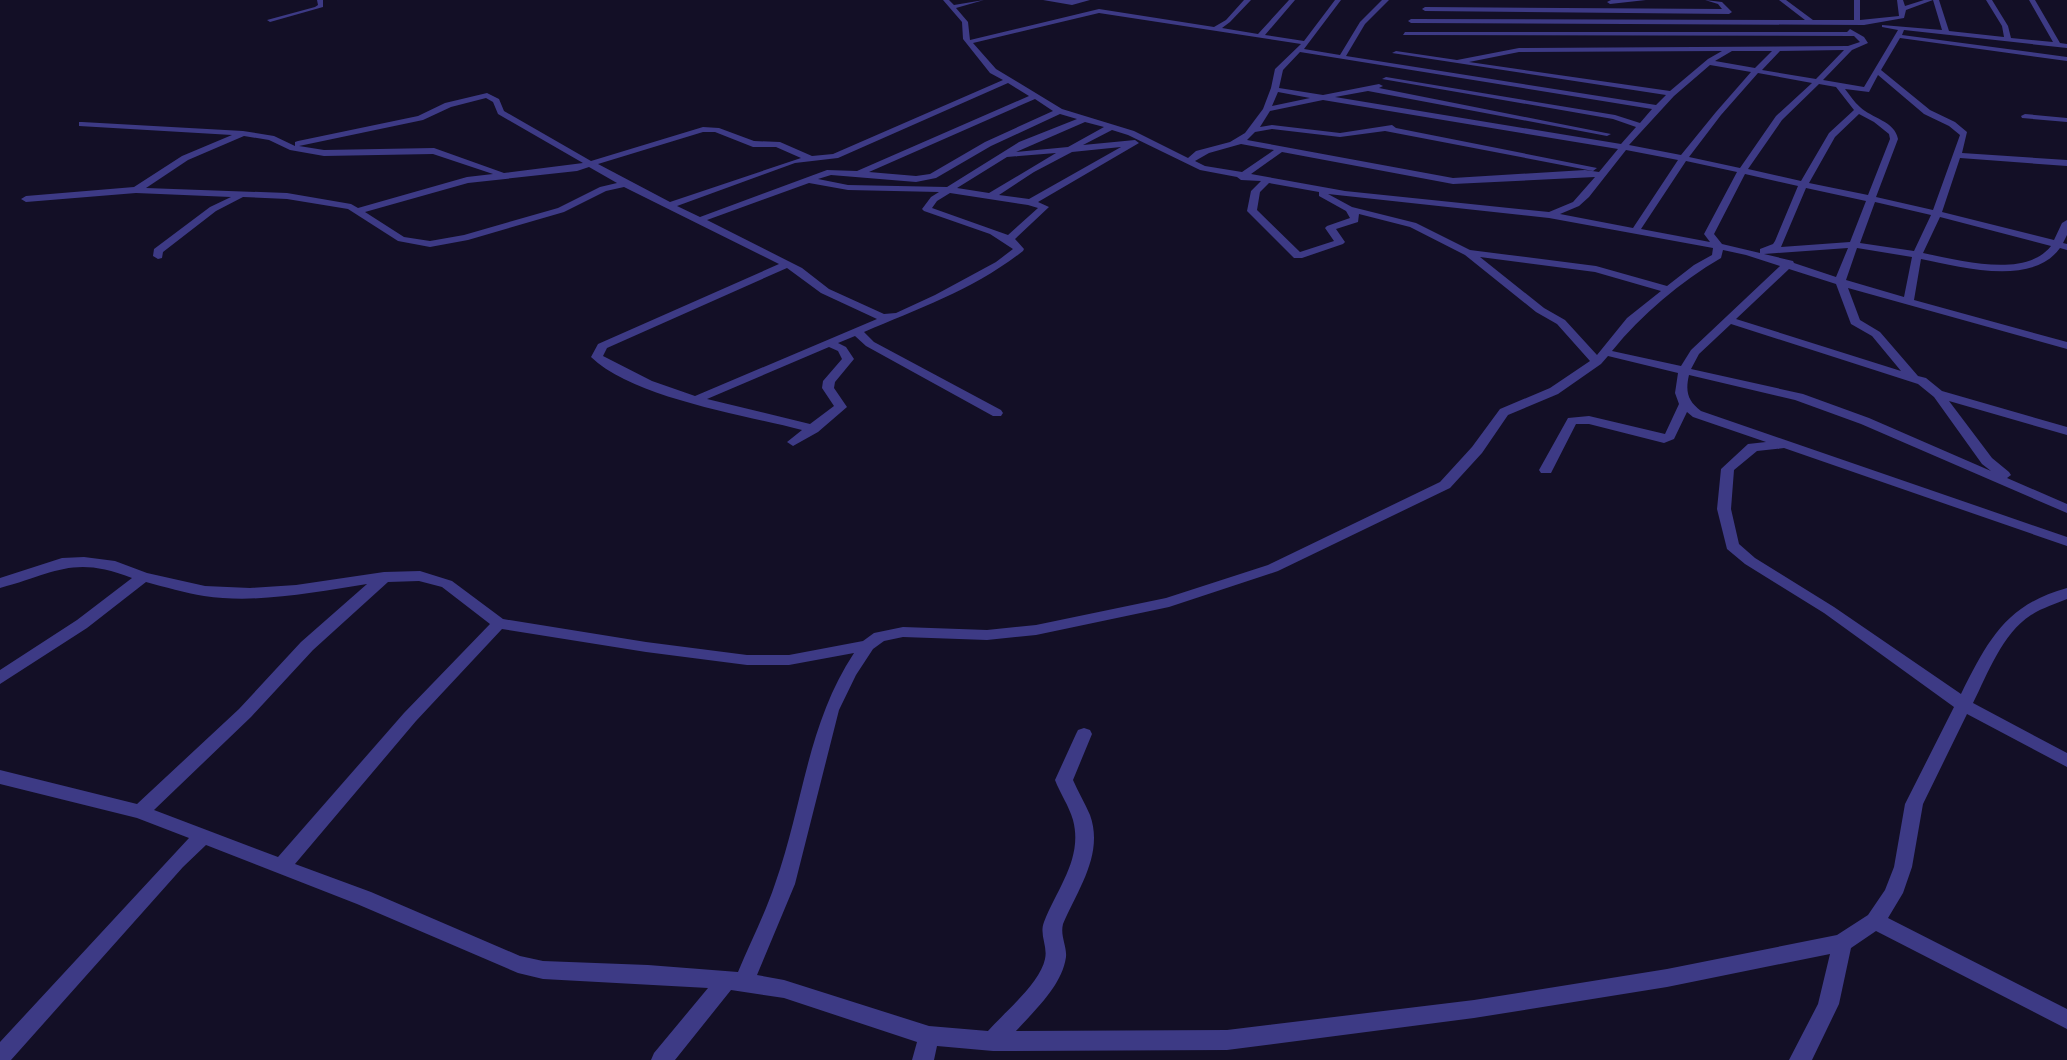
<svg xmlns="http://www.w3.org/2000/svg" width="2067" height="1060" viewBox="0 0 2067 1060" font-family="'Varela Round',sans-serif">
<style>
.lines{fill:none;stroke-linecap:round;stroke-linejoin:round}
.minor{fill:#3d3a85;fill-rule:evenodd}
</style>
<rect width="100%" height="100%" fill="#130f26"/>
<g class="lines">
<!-- minor -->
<g class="minor">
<polygon points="317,0 323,0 323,7 270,22 267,20 315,7 318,5"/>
<path d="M943,0H949L954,5L984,0L956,8L968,22L970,40L1099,9L1214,27L1226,20L1244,0H1251L1230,22L1222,28L1258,34L1289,0H1295L1265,35L1304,41L1335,0H1341L1304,49L1340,55L1360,22L1382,0H1389L1365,24L1346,56L1656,105L1666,95L1392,53L1396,51L1457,60L1519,48L1848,46L1860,42L1854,36L1403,35L1405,32H1847L1850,29L1864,37L1868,43L1852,50L1823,80L1864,87L1898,30L1882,27V25L1942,30L1933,0L1906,10L1904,18L1864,25L1411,23L1408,21L1411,19L1805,20L1779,0H1786L1813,20H1854V0H1860V20L1899,16L1897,0H1903L1905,6L1924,0H1939L1949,31L2004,37L2002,26L1986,0H1992L2008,26L2011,38L2053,42L2029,0H2035L2060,43L2067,44V48L1904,30L1902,35L2067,57V61L1900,38L1881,70L1930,110L1955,122L1967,132L1962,153L2067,160V166L1960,158L1942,212L2054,240L2062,223L2067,220V235L2063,243L2067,244V250L2060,248C2032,287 1961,267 1921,259L1914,300L2067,342V349L1848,288L1860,320L1880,332L1918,376L1926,378L1942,391L2067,427V435L1949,401L1992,458L2009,472L2011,475L2007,478L2067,504V513L1861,424L1795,400L1689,375C1685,392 1688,401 1701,411L2067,537V546L1784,448L1757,451L1734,470L1731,509L1739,544L1755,558L1834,607L1961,694C1988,641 2005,605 2067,588V599C2055,604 2042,608 2031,615C2002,634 1988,673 1973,703L2067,753V767L1967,714L1923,804L1912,867L1903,893L1888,918L2067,1009V1029L1876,931L1851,948L1839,1004L1812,1060H1789L1818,1004L1830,954L1667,987L1474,1018L1227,1050L993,1051L937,1046L934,1060H912L917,1042L784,998L731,990L675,1060H651L654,1053L708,988L543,979L518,973L357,904L206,845L183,867L11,1060H0V1042L189,838L137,818L0,784V770L137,804L239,709L301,642L367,584C314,592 258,604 204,596C185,593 165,587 146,582L87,628L0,684V670L77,620L132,578C73,555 56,573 0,588V578L62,558L84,557L115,561L147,573L205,586L250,588L296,585L384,572L420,571L452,581L503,619L646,642L747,655H789L863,641L874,633L903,627L987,630L1036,625L1166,598L1268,565L1440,482L1472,447L1500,409L1550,388L1590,361L1557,324L1536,312L1465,255L1410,227L1359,214L1358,222L1336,229L1345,242L1343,244L1302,258H1294L1247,211L1251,191L1261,181L1241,180L1237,177L1200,170L1128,135L1112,130L1083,145L1135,140L1139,143L1038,202L1049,207L1015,239L1024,249L1023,251C975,289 918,309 864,332L874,342L1001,410L1003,413L1001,416H993L866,346L855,336L838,343L846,347L854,359L835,382L834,388L847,407L818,432L793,446L787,442L802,430C745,415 633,398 591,357L598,344L779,264L624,187L606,191L564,212L468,240L430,247L398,241L348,209L287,199L243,197L216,211L163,252L162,258L158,259L153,256L154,249L210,207L231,197L136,193L26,202L21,199L26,196L134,187L182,156L232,135L79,126V122H82L243,131L274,136L295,146V142L298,141L418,116L445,103L487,93L499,99L504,111L591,161L703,127L719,128L754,141L780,142L812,156L833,154L1003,80L990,73L963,39L962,22ZM1099,13L1301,44L1275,69L1271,88L1263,109L1245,133L1230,142L1196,151L1188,158L1134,131L1062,109L996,69L973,43ZM1844,50L1816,79L1762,70L1780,51ZM1722,51L1708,59L1670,91L1469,62L1519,52ZM1732,51H1772L1755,68L1715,61ZM1300,52L1652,109L1640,123L1615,115L1386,77L1382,79L1613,119L1636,127L1621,144L1335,97L1368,91L1607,136L1611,134L1379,88L1383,86L1379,84L1323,95L1279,88L1283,70ZM1710,65L1751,72L1716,112L1681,155L1629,145L1674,96ZM1758,73L1812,83L1776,116L1740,168L1689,157L1721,115ZM1878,75L1924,114L1949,126L1960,135L1933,210L1876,197L1898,139C1895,121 1871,118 1860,107C1854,102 1850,95 1845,89L1869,92ZM1008,83L1029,96L857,171L827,170L700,217L677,206L795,163L838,158ZM1819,84L1836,87L1854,110L1829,133L1801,181L1748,169L1782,120ZM1278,92L1310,98L1272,106ZM486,98L493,102L498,114L583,163L504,173L434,148L324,150L299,146L423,120L451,107ZM1035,99L1053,111L985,142L930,174L916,176L869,172ZM1323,100L1618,149L1599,172L1585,170L1453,178L1247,140L1255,132L1272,129L1340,137L1385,131L1593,171L1597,168L1396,128L1392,125L1340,133L1272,125L1260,127L1270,111ZM1060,114L1077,119L1019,142L947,187L848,185L818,179L831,175L916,182L936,178L991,146ZM1859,114L1874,122L1889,134L1890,139L1868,195L1809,183L1835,137ZM1085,122L1104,127L1068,147L1016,152ZM703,132H715L753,147H776L801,158L670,202L598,164ZM244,136L269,140L290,150L324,156L433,154L493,174L467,177L358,208L351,204L287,193L146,188L188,160ZM1241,144L1274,150L1242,172L1205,166L1195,161L1209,153ZM1121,147L1029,199L999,195L1034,172L1072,152ZM1626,150L1678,160L1633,228L1560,214L1579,206L1589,197ZM1282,152L1453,184L1595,177L1573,202L1549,212L1345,191L1251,174ZM1056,153L989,193L957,188L1007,157ZM1686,161L1737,172L1704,234L1710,242L1641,229ZM589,167L617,183L600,187L558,208L464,235L430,241L404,237L365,212L468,183L577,171ZM1745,174L1798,186L1775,241L1773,244L1760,249V253L1722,244L1714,234ZM809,183L848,190L939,192L931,197L922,209L924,211L990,234L1013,249L996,262L935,295L896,313L884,314L829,289L802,268L707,220ZM1269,183L1319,192V196L1346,211L1350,218L1327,226L1325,228L1334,241L1300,252L1257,210L1260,192ZM1806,188L1866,201L1850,242L1781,247ZM950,193L1028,205L1038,208L1008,235L932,208L937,201ZM1328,194L1549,218L1713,248L1712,255L1694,265L1667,286L1596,266L1470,250L1416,223L1352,207ZM1875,202L1931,215L1914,251L1860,243ZM1940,217L2051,246C2025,279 1959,260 1923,253ZM1848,248L1836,277L1794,263L1793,261L1764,254ZM1857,248L1912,257L1904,297L1846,280ZM1723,250L1746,255L1780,266L1691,350L1681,366L1612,351C1642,314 1680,282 1721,258ZM1480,257L1595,272L1661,291L1627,318L1597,355L1565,320L1544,308ZM787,268L821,293L877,319L695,396L652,381L603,356L607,348ZM1789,269L1836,284L1851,324L1872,336L1901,371L1736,319ZM1731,324L1918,384L1934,397L1982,464L1991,471L1869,418L1803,394L1691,369L1699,354ZM829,347L838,351L842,359L823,381L822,388L834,406L810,424L707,399ZM1608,356L1678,373L1675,393L1679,404L1665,434L1589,416L1568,418L1539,470L1541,473H1551L1576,424H1589L1664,443L1674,439L1687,412L1693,417L1766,442L1748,444L1721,469L1717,509L1727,549L1745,564L1824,613L1954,707L1905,804L1894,867L1885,890L1868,915L1837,935L1667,969L1474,1000L1227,1030L1016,1031C1034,1011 1062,986 1066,957C1067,946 1060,936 1063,924C1078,889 1104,854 1090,815C1085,803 1078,792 1073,780L1092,734L1090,730L1084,728L1078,730L1076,734L1055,780C1060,793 1069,806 1073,820C1083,858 1058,887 1044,922C1039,935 1048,946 1045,959C1040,983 1005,1012 988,1031L929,1026L784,980L757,975L795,884L839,710L856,675L873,649L884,641L903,637L987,640L1036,635L1169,607L1278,571L1450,488L1482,453L1508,415L1558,394L1601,364ZM419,581L442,587L490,624L404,713L278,857L154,810L251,717L313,650L388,582ZM502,629L646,652L747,665H789L854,653C807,724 803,806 775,884C765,914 750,943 738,972L648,965L543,961L520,956L371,892L295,864L416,721Z"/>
<polygon points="1043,0 1090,0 1072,5"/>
<polygon points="1611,0 1646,0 1610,4 1607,2"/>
<polygon points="1705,0 1722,2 1732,12 1729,14 1425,11 1422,9 1425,7 1722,9 1718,4"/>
<polygon points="2025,114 2067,118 2067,122 2022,118 2021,116"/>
</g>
</g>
</svg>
